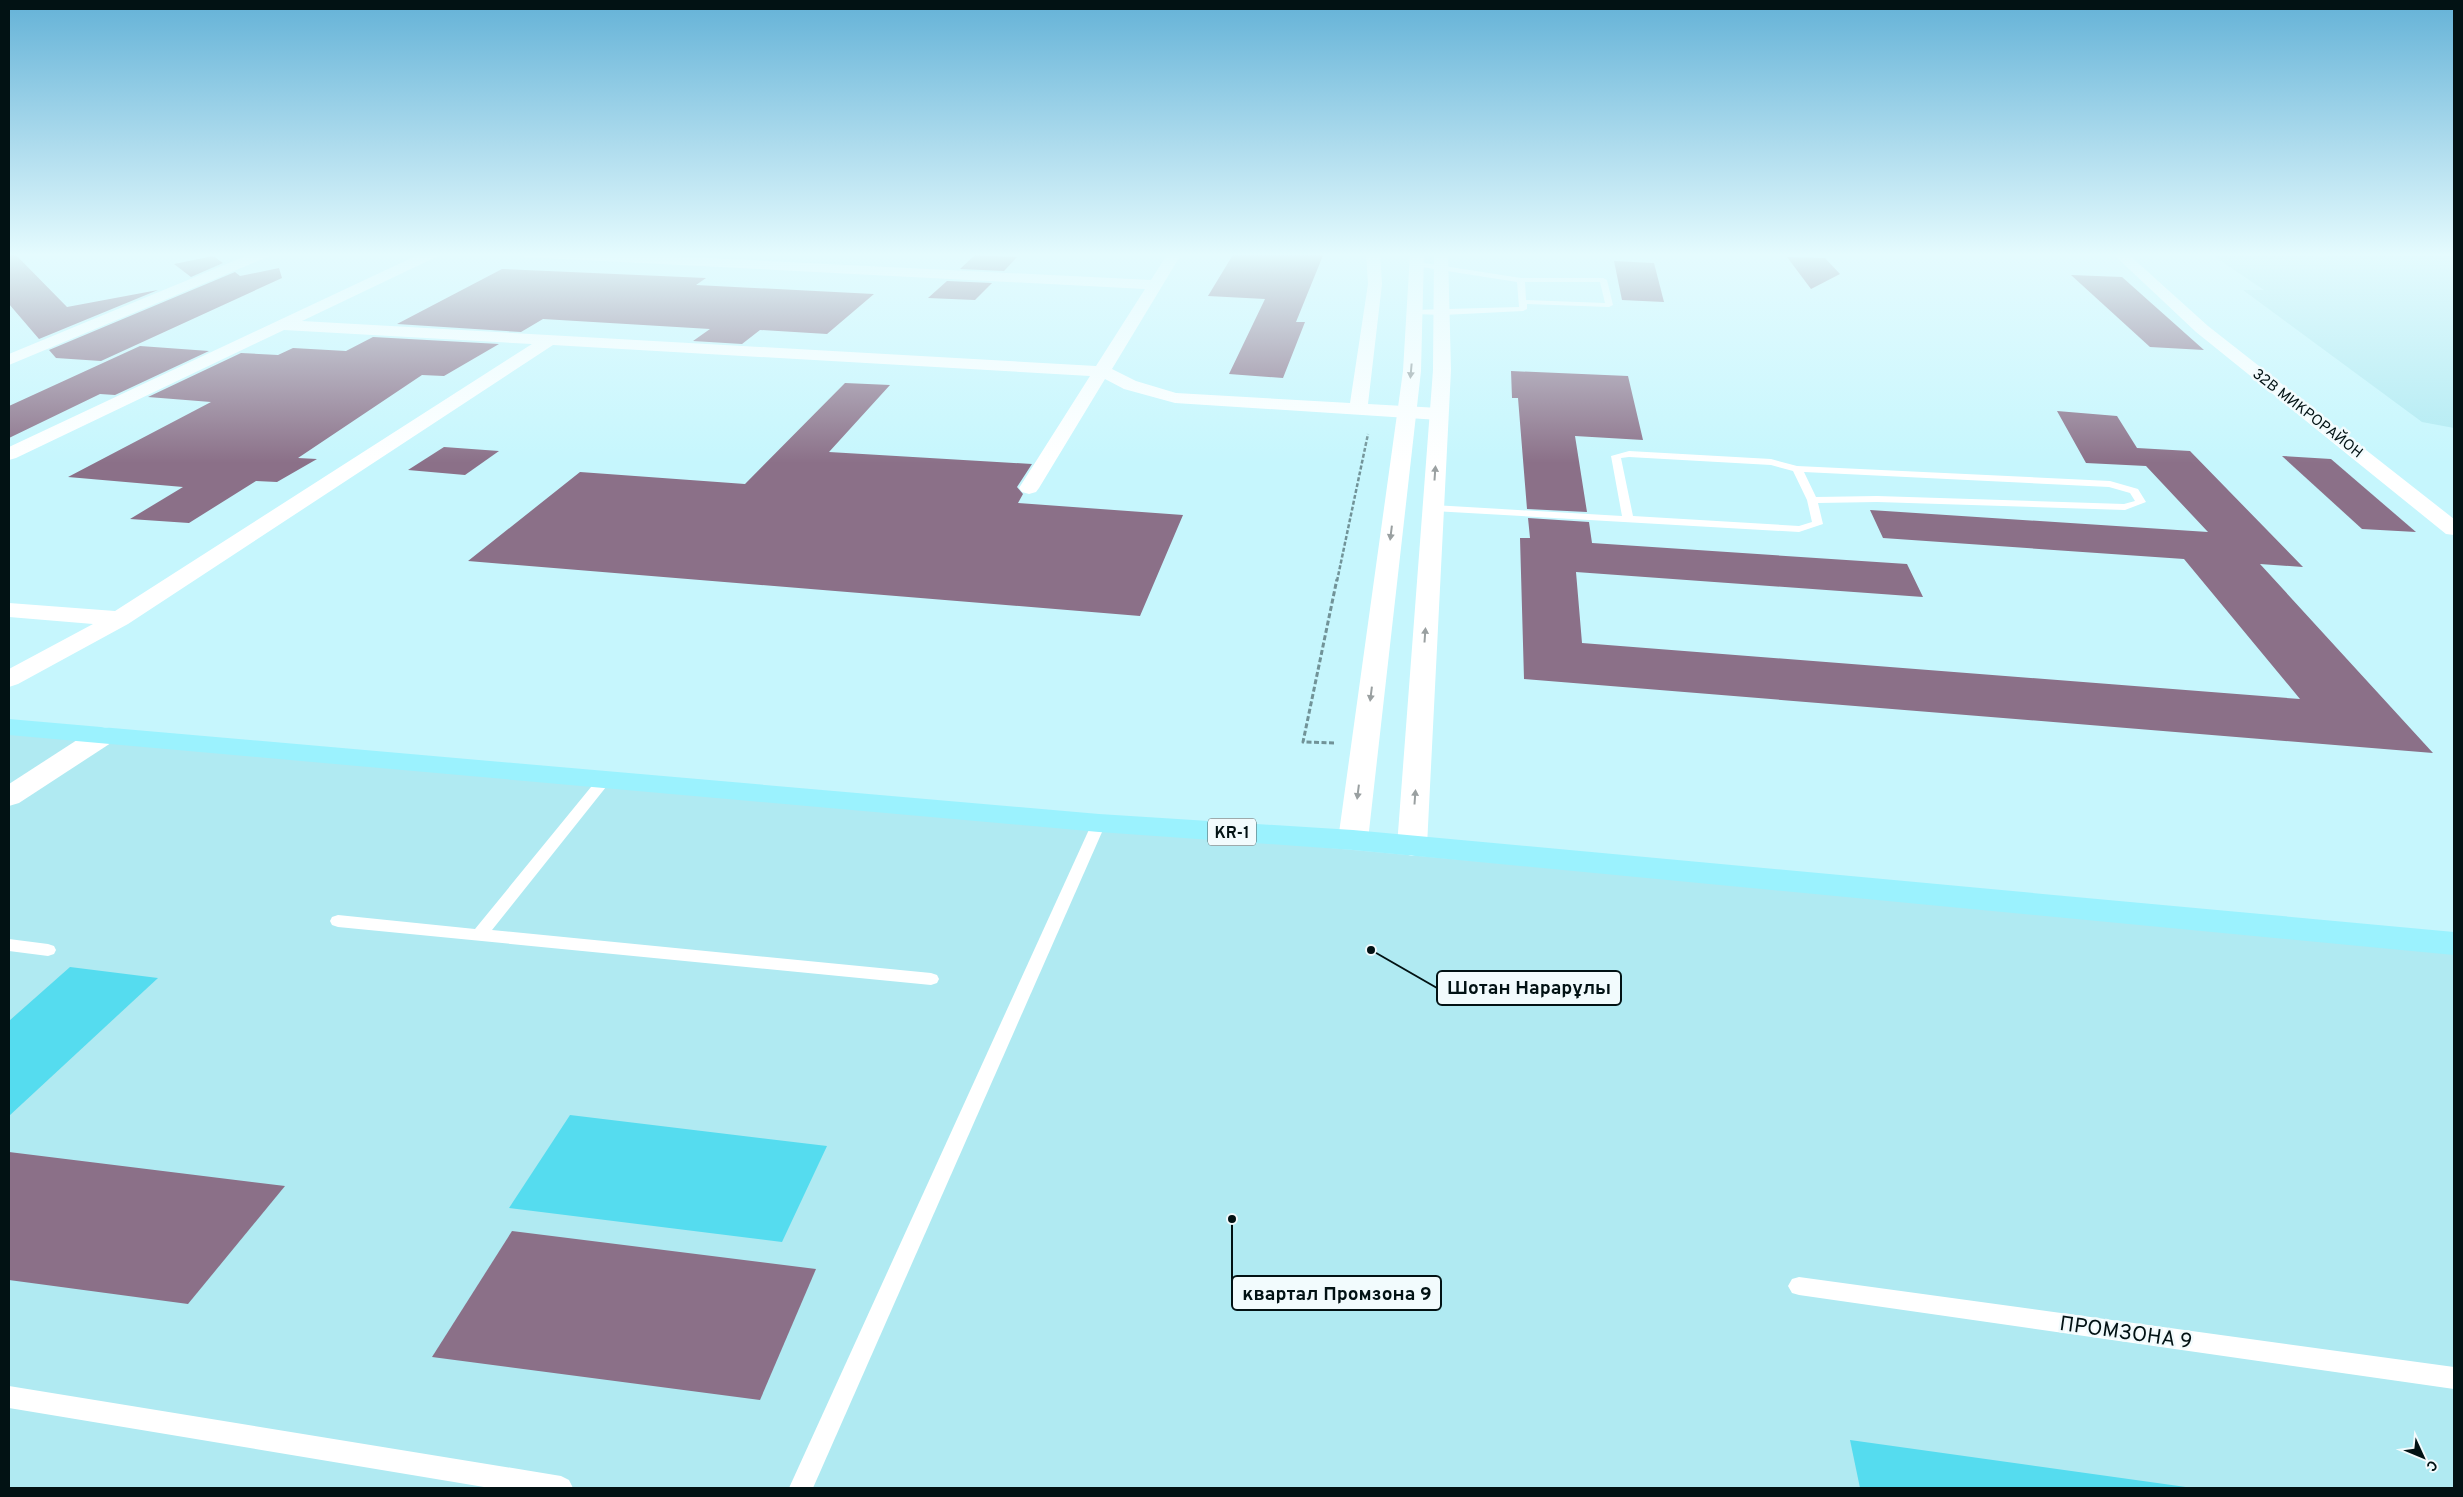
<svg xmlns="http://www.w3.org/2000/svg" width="2463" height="1497" viewBox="0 0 2463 1497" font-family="Overpass,sans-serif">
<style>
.built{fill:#b0eaf2}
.green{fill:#55dcef}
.building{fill:#8b7088}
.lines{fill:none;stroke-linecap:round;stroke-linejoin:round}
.path-far1{stroke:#719398;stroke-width:2.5;stroke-dasharray:4 2;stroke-linecap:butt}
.path{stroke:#719398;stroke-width:3;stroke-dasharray:5 2.5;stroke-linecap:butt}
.service{fill:#fff;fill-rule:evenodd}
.minor{fill:#fff;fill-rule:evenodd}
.secondary{fill:#fff;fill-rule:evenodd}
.primary{fill:#9bf2fe;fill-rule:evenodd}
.oneway{fill:#9aa0a1}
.labels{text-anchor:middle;stroke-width:5;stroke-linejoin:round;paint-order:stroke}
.far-street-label{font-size:15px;fill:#021214;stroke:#f2fbfd}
.shield{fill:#f2fbfd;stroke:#4a585a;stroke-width:1}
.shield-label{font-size:16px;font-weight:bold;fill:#021214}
.near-street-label{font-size:21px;fill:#021214;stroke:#f2fbfd}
.leader{fill:none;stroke:#021214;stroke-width:2}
.callout-dot{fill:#021214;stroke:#f2fbfd;stroke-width:2}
.callout{fill:#f2fbfd;stroke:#021214;stroke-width:2}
.callout-label{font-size:19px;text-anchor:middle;font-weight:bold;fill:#021214}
</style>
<rect width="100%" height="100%" fill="#c6f6fd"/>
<!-- built -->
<g class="built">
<polygon points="2209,253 2454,253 2454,428 2422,422 2243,290 2264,290"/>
<polygon points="9,728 2454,950 2454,1488 9,1488"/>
</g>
<!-- green -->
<g class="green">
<polygon points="70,967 158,978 9,1116 9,1021"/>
<polygon points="570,1115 827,1146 782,1242 509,1208"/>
<polygon points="1850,1440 2193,1488 1860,1488"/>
</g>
<!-- building -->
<g class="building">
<polygon points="9,253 14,253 67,307 158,290 39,339 9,304"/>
<polygon points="1234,253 1324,253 1296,322 1305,322 1283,378 1229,374 1265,299 1208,296"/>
<polygon points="975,255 1017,257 1004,271 960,269"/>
<polygon points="213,256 223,263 191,277 174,264"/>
<polygon points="1787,257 1825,258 1840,274 1811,289"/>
<polygon points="1614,261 1654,263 1664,302 1622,300"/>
<polygon points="279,268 282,278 101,361 56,358 49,350 235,272 240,276"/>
<polygon points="502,269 706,278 696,285 874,294 827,334 760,330 742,344 693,341 710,329 543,319 521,332 397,324"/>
<polygon points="2071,275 2122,277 2204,350 2150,347"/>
<polygon points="947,281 992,283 975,300 928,298"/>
<polygon points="373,337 499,344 444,376 422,375 298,458 317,459 277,482 256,481 189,523 130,519 183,487 68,477 211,402 148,397 241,353 278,355 293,348 346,351"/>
<polygon points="140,346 209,351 115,395 100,394 9,438 9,406"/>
<polygon points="1511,371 1628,376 1643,440 1575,436 1587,512 1527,509 1518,398 1512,398"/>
<polygon points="845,383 890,385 829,452 1032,464 1017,487 1023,494 1018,503 1183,515 1140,616 468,561 580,472 745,484"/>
<polygon points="2057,411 2117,416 2137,448 2190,451 2303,567 2260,564 2433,753 1524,679 1520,538 1530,538 1528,518 1589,522 1592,543 1907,564 1923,597 1576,572 1582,643 2300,699 2184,559 1883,538 1870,510 2208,532 2146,466 2086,463"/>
<polygon points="444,447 499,451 465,475 408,470"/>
<polygon points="2282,456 2331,459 2416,532 2362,529"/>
<polygon points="9,1152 285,1186 188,1304 9,1280"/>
<polygon points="512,1231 816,1269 760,1400 432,1357"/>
</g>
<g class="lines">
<!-- path-far1 -->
<polyline class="path-far1" points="1337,581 1368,434"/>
<!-- path -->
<polyline class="path" points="1334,743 1303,742 1337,579"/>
<!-- service -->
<g class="service">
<path d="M1418,262L1521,278H1603L1607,280L1613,305L1609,307L1527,304V309L1523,311L1443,315L1415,314L1411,312L1412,310L1519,307L1517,282L1415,266V262ZM1525,282H1600L1605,303L1526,300Z"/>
<path d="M1629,451L1771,459L1797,466L2110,481L2138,489L2146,502L2125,510L1877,502L1818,503L1823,524L1799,532L1433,511L1428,508L1433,505L1622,516L1611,456ZM1629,457L1771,465L1793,471L1807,500L1812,522L1799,526L1633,516L1621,458ZM1804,472L2109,487L2130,493L2135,501L2124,504L1877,496L1816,497Z"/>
<polygon points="605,775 610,776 612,779 610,782 492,930 931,973 937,975 939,979 937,983 931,985 338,927 332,925 330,921 332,917 338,915 475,929 600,776"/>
<polygon points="1099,818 1106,823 813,1488 789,1488 1092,823"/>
<polygon points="9,939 48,944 54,946 56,950 54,954 48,956 9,951"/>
<polygon points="1799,1277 2454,1367 2454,1389 1799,1295 1792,1293 1788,1286 1792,1279"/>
<polygon points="9,1386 561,1476 569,1480 573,1488 490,1488 9,1408"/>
</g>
<!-- minor -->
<g class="minor">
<polygon points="253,253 272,253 270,256 9,365 9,354"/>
<polygon points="422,253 440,253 438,256 302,321 1096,366 1145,289 524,257 517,253 608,253 1151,280 1168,253 1182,253 1112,369 1136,381 1176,393 1350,403 1368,284 1366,253 1380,253 1382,284 1368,404 1439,408 1446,410 1448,414 1446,418 1439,420 1175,403 1124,389 1105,379 1039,488 1036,492 1029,494 1022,492 1019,488 1090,376 553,345 128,624 18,684 9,687 9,669 93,624 9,617 9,603 115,611 532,344 284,330 16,458 9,460 9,447"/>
<polygon points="2112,253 2127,253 2208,326 2454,519 2454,535 2446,534 2196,332"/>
<polygon points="2313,253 2330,253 2328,256 2320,257"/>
<polygon points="104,727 114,729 118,735 114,741 19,803 9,806 9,784 94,729"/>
</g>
<!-- secondary -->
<g class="secondary">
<polygon points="1410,253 1424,253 1421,371 1368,840 1364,847 1353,850 1342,847 1338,840 1403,371"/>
<polygon points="1434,253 1448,253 1451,370 1427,846 1423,853 1412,856 1401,853 1397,846 1433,370"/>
</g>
<!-- primary -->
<polygon class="primary" points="9,719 1099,814 1353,830 2454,932 2454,955 1353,850 1099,832 9,735"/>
</g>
<!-- one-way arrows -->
<defs><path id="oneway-solid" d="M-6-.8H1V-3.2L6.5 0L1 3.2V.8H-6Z" transform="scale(1.25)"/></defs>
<g class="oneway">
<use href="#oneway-solid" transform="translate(1411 371) rotate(95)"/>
<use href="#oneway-solid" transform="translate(1435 473) rotate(-86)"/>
<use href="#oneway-solid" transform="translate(1391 533) rotate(97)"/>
<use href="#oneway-solid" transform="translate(1425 635) rotate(-86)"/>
<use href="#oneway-solid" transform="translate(1371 694) rotate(97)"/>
<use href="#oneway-solid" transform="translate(1358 792) rotate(97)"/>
<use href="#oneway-solid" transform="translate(1415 797) rotate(-86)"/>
</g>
<!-- sky -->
<linearGradient id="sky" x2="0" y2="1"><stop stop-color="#64b2d7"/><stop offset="0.55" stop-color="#e5fbfe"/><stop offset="1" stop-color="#e5fbfe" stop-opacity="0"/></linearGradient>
<rect width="2463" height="463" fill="url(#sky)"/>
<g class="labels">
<!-- far-street labels -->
<g class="far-street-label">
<text transform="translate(2308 413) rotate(38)" y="5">32В МИКРОРАЙОН</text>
</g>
<!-- shield labels -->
<rect class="shield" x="1208" y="818.5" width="48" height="27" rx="4"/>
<g class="shield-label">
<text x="1232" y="838">KR-1</text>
</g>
<!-- near-street labels -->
<g class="near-street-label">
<text transform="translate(2126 1332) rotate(8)" y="7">ПРОМЗОНА 9</text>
</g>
</g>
<!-- callouts -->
<path class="leader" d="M1371 950L1437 988M1232 1219L1232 1293"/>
<g class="callout-dot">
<circle cx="1371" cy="950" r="5"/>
<circle cx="1232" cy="1219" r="5"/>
</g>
<g class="callout">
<rect x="1437" y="971" width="184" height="34" rx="5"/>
<rect x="1232" y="1276" width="209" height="34" rx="5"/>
</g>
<g class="callout-label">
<text x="1529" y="994">Шотан Нарарұлы</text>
<text x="1337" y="1300">квартал Промзона 9</text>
</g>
<!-- border -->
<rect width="2463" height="1497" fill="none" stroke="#021214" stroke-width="20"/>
<!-- north arrow -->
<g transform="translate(2423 1457) rotate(134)" stroke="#f2fbfd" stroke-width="4" paint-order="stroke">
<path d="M0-4L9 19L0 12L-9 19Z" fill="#021214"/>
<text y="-8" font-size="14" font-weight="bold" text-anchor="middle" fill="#021214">С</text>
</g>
</svg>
